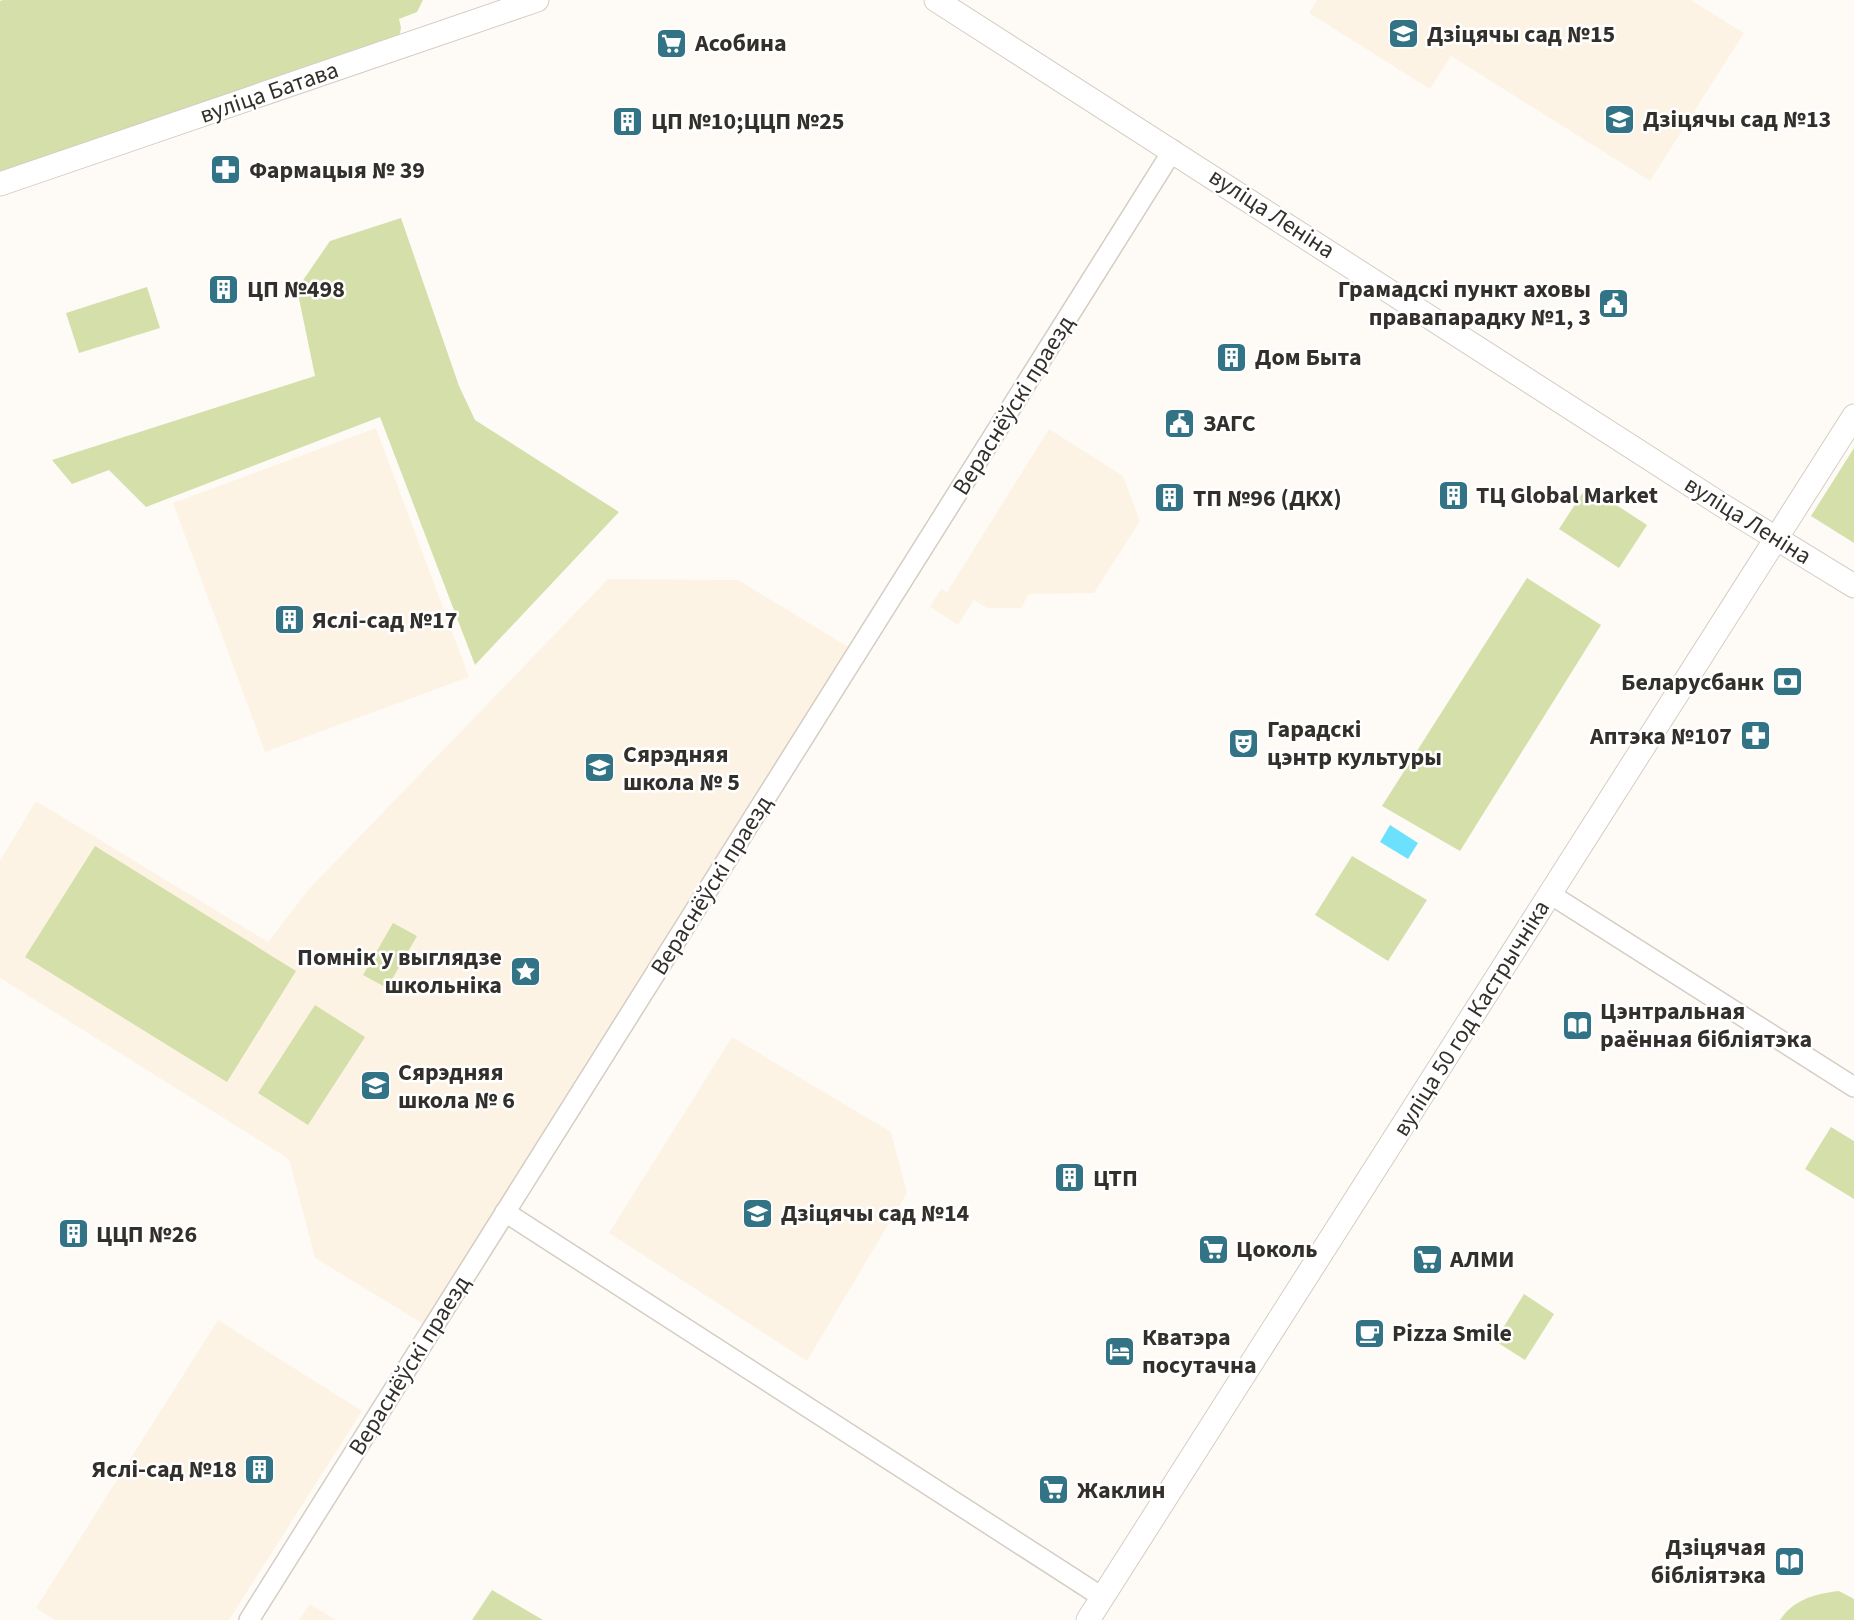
<svg xmlns="http://www.w3.org/2000/svg" width="1854" height="1620" viewBox="0 0 1854 1620" font-family="'Source Sans 3',sans-serif">
<style>
.built{fill:#fdf3e5}
.green{fill:#d5dfa9}
.water{fill:#6ce1fe}
.lines{fill:none;stroke-linecap:round;stroke-linejoin:round}
.minor-casing{stroke:#d5cdc3;stroke-width:22}
.tertiary-casing{stroke:#d5cdc3;stroke-width:25}
.minor{stroke:#fff;stroke-width:19}
.tertiary{stroke:#fff;stroke-width:23}
.labels{text-anchor:middle;stroke-width:5;stroke-linejoin:round;paint-order:stroke}
.poi-label{font-size:24px;font-weight:bold;fill:#33302c;stroke:#fff;text-anchor:start}
.street-label{font-size:24px;fill:#33302c;stroke:#fff}
</style>
<rect width="100%" height="100%" fill="#fefbf7"/>
<!-- built -->
<g class="built">
<polygon points="1317,0 1691,0 1744,33 1650,181 1451,56 1430,89 1309,13"/>
<polygon points="376,428 469,677 265,752 173,503"/>
<polygon points="1049,429 1123,476 1140,521 1094,593 1029,594 1021,608 987,608 974,600 958,625 930,607 941,589 947,592"/>
<polygon points="608,579 738,580 850,648 425,1325 315,1258 289,1159 0,978 0,861 36,801 268,942 309,889"/>
<polygon points="732,1037 891,1132 907,1193 807,1361 609,1233"/>
<polygon points="218,1320 362,1411 229,1620 55,1620 36,1608"/>
<polygon points="310,1604 336,1620 299,1620"/>
</g>
<!-- green -->
<g class="green">
<polygon points="3,0 423,0 417,12 399,19 401,28 399,38 0,173 0,1"/>
<polygon points="401,218 459,386 475,420 619,512 475,665 380,417 146,507 109,470 72,484 52,460 315,376 297,289 330,241"/>
<polygon points="147,287 160,328 79,353 66,313"/>
<polygon points="1854,448 1854,543 1811,516"/>
<polygon points="1587,486 1647,525 1619,568 1559,529"/>
<polygon points="1527,578 1601,625 1460,851 1382,806"/>
<polygon points="95,846 296,971 227,1082 25,957"/>
<polygon points="1352,856 1427,900 1388,961 1315,915"/>
<polygon points="393,923 417,936 387,988 363,975"/>
<polygon points="315,1005 365,1037 308,1125 258,1093"/>
<polygon points="1831,1127 1854,1141 1854,1199 1805,1169"/>
<polygon points="1524,1294 1554,1314 1525,1360 1495,1341"/>
<polygon points="492,1590 543,1620 472,1620"/>
<path d="M1839,1591L1854,1599V1620H1780C1794,1599 1815,1594 1839,1591Z"/>
</g>
<!-- water -->
<polygon class="water" points="1390,825 1418,843 1408,859 1380,842"/>
<g class="lines">
<defs>
<g id="minor">
<polyline points="1550,894 1854,1087"/>
<polyline points="505,1212 1102,1597"/>
<polyline points="249,1620 1173,150"/>
</g>
<g id="tertiary">
<polyline points="936,0 1725,507 1854,586"/>
<polyline points="0,184 537,0"/>
<polyline points="1088,1620 1854,416"/>
</g>
</defs>
<!-- minor casing -->
<use href="#minor" class="minor-casing"/>
<!-- tertiary casing -->
<use href="#tertiary" class="tertiary-casing"/>
<!-- minor -->
<use href="#minor" class="minor"/>
<!-- tertiary -->
<use href="#tertiary" class="tertiary"/>
</g>
<!-- icons -->
<defs>
<symbol id="school-square" viewBox="-11 -11 22 22"><rect x="-9" y="-9" width="18" height="18" rx="4" fill="#327486" stroke="#fff"/><path d="M0-5L7-2L0 1L-7-2ZM-4 1L0 2.5L4 1V4Q0 6-4 4Z" fill="#fff"/></symbol>
<symbol id="supermarket-square" viewBox="-11 -11 22 22"><rect x="-9" y="-9" width="18" height="18" rx="4" fill="#327486" stroke="#fff"/><path d="M-6-5.5h2.5l.6 2H6L4.5 2H-2.5L-4.4-4H-6ZM-1.5 3.2a1.3 1.3 0 1 0 .1 0ZM3 3.2a1.3 1.3 0 1 0 .1 0Z" fill="#fff"/></symbol>
<symbol id="building-square" viewBox="-11 -11 22 22"><rect x="-9" y="-9" width="18" height="18" rx="4" fill="#327486" stroke="#fff"/><path d="M-4-6H4V6H1V3H-1V6H-4ZM-2.5-4.3h1.7v1.8h-1.7ZM.8-4.3h1.7v1.8H.8ZM-2.5-1h1.7V.8h-1.7ZM.8-1h1.7V.8H.8Z" fill="#fff"/></symbol>
<symbol id="pharmacy-square" viewBox="-11 -11 22 22"><rect x="-9" y="-9" width="18" height="18" rx="4" fill="#327486" stroke="#fff"/><path d="M-2-6h4v4h4v4h-4v4h-4v-4h-4v-4h4Z" fill="#fff"/></symbol>
<symbol id="civic-square" viewBox="-11 -11 22 22"><rect x="-9" y="-9" width="18" height="18" rx="4" fill="#327486" stroke="#fff"/><path d="M-.6-6.5H3V-4.5H.6V-3L4-1V1h2V6H-6V1h2V-1L-.6-3ZM-1.2 2.5V6h2.4V2.5Z" fill="#fff"/></symbol>
<symbol id="bank-square" viewBox="-11 -11 22 22"><rect x="-9" y="-9" width="18" height="18" rx="4" fill="#327486" stroke="#fff"/><path d="M-6-4H6V4H-6ZM0-2.3a2.3 2.3 0 1 0 0 4.6a2.3 2.3 0 1 0 0-4.6Z" fill="#fff"/></symbol>
<symbol id="theatre-square" viewBox="-11 -11 22 22"><rect x="-9" y="-9" width="18" height="18" rx="4" fill="#327486" stroke="#fff"/><path d="M-5-5.5Q0-4 5-5.5V0Q5 5 0 6Q-5 5-5 0ZM-3.3-2.5H-1v1.5H-3.3ZM1-2.5H3.3v1.5H1ZM-2.8 1Q0 5.5 2.8 1Z" fill="#fff"/></symbol>
<symbol id="sight-square" viewBox="-11 -11 22 22"><rect x="-9" y="-9" width="18" height="18" rx="4" fill="#327486" stroke="#fff"/><path d="M0-6L1.8-2.2L6-1.7L2.9 1.2L3.7 5.4L0 3.3L-3.7 5.4L-2.9 1.2L-6-1.7L-1.8-2.2Z" fill="#fff"/></symbol>
<symbol id="library-square" viewBox="-11 -11 22 22"><rect x="-9" y="-9" width="18" height="18" rx="4" fill="#327486" stroke="#fff"/><path d="M-6-4Q-3-5.5-.7-3.5V5Q-3 3-6 4ZM6-4Q3-5.5 .7-3.5V5Q3 3 6 4Z" fill="#fff"/></symbol>
<symbol id="cafe-square" viewBox="-11 -11 22 22"><rect x="-9" y="-9" width="18" height="18" rx="4" fill="#327486" stroke="#fff"/><path d="M-5.5-4.5H6V0H3Q3 3.5 0 3.5H-2.5Q-5.5 3.5-5.5 0ZM3-3.2v2h1.7v-2ZM-6 4.5H4V6H-6Z" fill="#fff"/></symbol>
<symbol id="hotel-square" viewBox="-11 -11 22 22"><rect x="-9" y="-9" width="18" height="18" rx="4" fill="#327486" stroke="#fff"/><path d="M-6-4.5h1.5V1H6V5H4.5V3h-9V5H-6ZM-4 0a1.8 1.8 0 1 1 3.6 0ZM.5 0V-2.5h3Q6-2.5 6 0Z" fill="#fff"/></symbol>
</defs>
<g fill-rule="evenodd">
<use href="#school-square" x="1386" y="16" width="35" height="35"/>
<use href="#supermarket-square" x="654" y="26" width="35" height="35"/>
<use href="#school-square" x="1602" y="102" width="35" height="35"/>
<use href="#building-square" x="610" y="104" width="35" height="35"/>
<use href="#pharmacy-square" x="208" y="152" width="35" height="35"/>
<use href="#building-square" x="206" y="272" width="35" height="35"/>
<use href="#civic-square" x="1596" y="286" width="35" height="35"/>
<use href="#building-square" x="1214" y="340" width="35" height="35"/>
<use href="#civic-square" x="1162" y="406" width="35" height="35"/>
<use href="#building-square" x="1436" y="478" width="35" height="35"/>
<use href="#building-square" x="1152" y="480" width="35" height="35"/>
<use href="#building-square" x="272" y="602" width="35" height="35"/>
<use href="#bank-square" x="1770" y="664" width="35" height="35"/>
<use href="#pharmacy-square" x="1738" y="718" width="35" height="35"/>
<use href="#theatre-square" x="1226" y="726" width="35" height="35"/>
<use href="#school-square" x="582" y="750" width="35" height="35"/>
<use href="#sight-square" x="508" y="954" width="35" height="35"/>
<use href="#library-square" x="1560" y="1008" width="35" height="35"/>
<use href="#school-square" x="358" y="1068" width="35" height="35"/>
<use href="#building-square" x="1052" y="1160" width="35" height="35"/>
<use href="#school-square" x="740" y="1196" width="35" height="35"/>
<use href="#building-square" x="56" y="1216" width="35" height="35"/>
<use href="#supermarket-square" x="1196" y="1232" width="35" height="35"/>
<use href="#supermarket-square" x="1410" y="1242" width="35" height="35"/>
<use href="#cafe-square" x="1352" y="1316" width="35" height="35"/>
<use href="#hotel-square" x="1102" y="1334" width="35" height="35"/>
<use href="#building-square" x="242" y="1452" width="35" height="35"/>
<use href="#supermarket-square" x="1036" y="1472" width="35" height="35"/>
<use href="#library-square" x="1772" y="1544" width="35" height="35"/>
</g>
<g class="labels">
<!-- poi labels -->
<g class="poi-label">
<text x="1427" y="42">Дзіцячы сад №15</text>
<text x="695" y="51">Асобина</text>
<text x="1643" y="127">Дзіцячы сад №13</text>
<text x="651" y="129">ЦП №10;ЦЦП №25</text>
<text x="249" y="178">Фармацыя № 39</text>
<text x="247" y="297">ЦП №498</text>
<text x="1591" y="297" text-anchor="end">Грамадскі пункт аховы<tspan x="1591" dy="28">правапарадку №1, 3</tspan></text>
<text x="1255" y="365">Дом Быта</text>
<text x="1203" y="431">ЗАГС</text>
<text x="1476" y="503">ТЦ Global Market</text>
<text x="1193" y="506">ТП №96 (ДКХ)</text>
<text x="312" y="628">Яслі-сад №17</text>
<text x="1764" y="690" text-anchor="end">Беларусбанк</text>
<text x="1267" y="737">Гарадскі<tspan x="1267" dy="28">цэнтр культуры</tspan></text>
<text x="1732" y="744" text-anchor="end">Аптэка №107</text>
<text x="623" y="762">Сярэдняя<tspan x="623" dy="28">школа № 5</tspan></text>
<text x="502" y="965" text-anchor="end">Помнік у выглядзе<tspan x="502" dy="28">школьніка</tspan></text>
<text x="1600" y="1019">Цэнтральная<tspan x="1600" dy="28">раённая бібліятэка</tspan></text>
<text x="398" y="1080">Сярэдняя<tspan x="398" dy="28">школа № 6</tspan></text>
<text x="1093" y="1186">ЦТП</text>
<text x="781" y="1221">Дзіцячы сад №14</text>
<text x="96" y="1242">ЦЦП №26</text>
<text x="1236" y="1257">Цоколь</text>
<text x="1450" y="1267">АЛМИ</text>
<text x="1392" y="1341">Pizza Smile</text>
<text x="1142" y="1345">Кватэра<tspan x="1142" dy="28">посутачна</tspan></text>
<text x="237" y="1477" text-anchor="end">Яслі-сад №18</text>
<text x="1077" y="1498">Жаклин</text>
<text x="1766" y="1555" text-anchor="end">Дзіцячая<tspan x="1766" dy="28">бібліятэка</tspan></text>
</g>
<!-- street labels -->
<g class="street-label">
<text transform="translate(269 92) rotate(-19)" y="8">вуліца Батава</text>
<text transform="translate(1272 213) rotate(33)" y="8">вуліца Леніна</text>
<text transform="translate(1013 405) rotate(-58)" y="8">Вераснёўскі праезд</text>
<text transform="translate(1748 520) rotate(32)" y="8">вуліца Леніна</text>
<text transform="translate(711 885) rotate(-58)" y="8">Вераснёўскі праезд</text>
<text transform="translate(1471 1018) rotate(-58)" y="8">вуліца 50 год Кастрычніка</text>
<text transform="translate(409 1365) rotate(-58)" y="8">Вераснёўскі праезд</text>
</g>
</g>
</svg>
